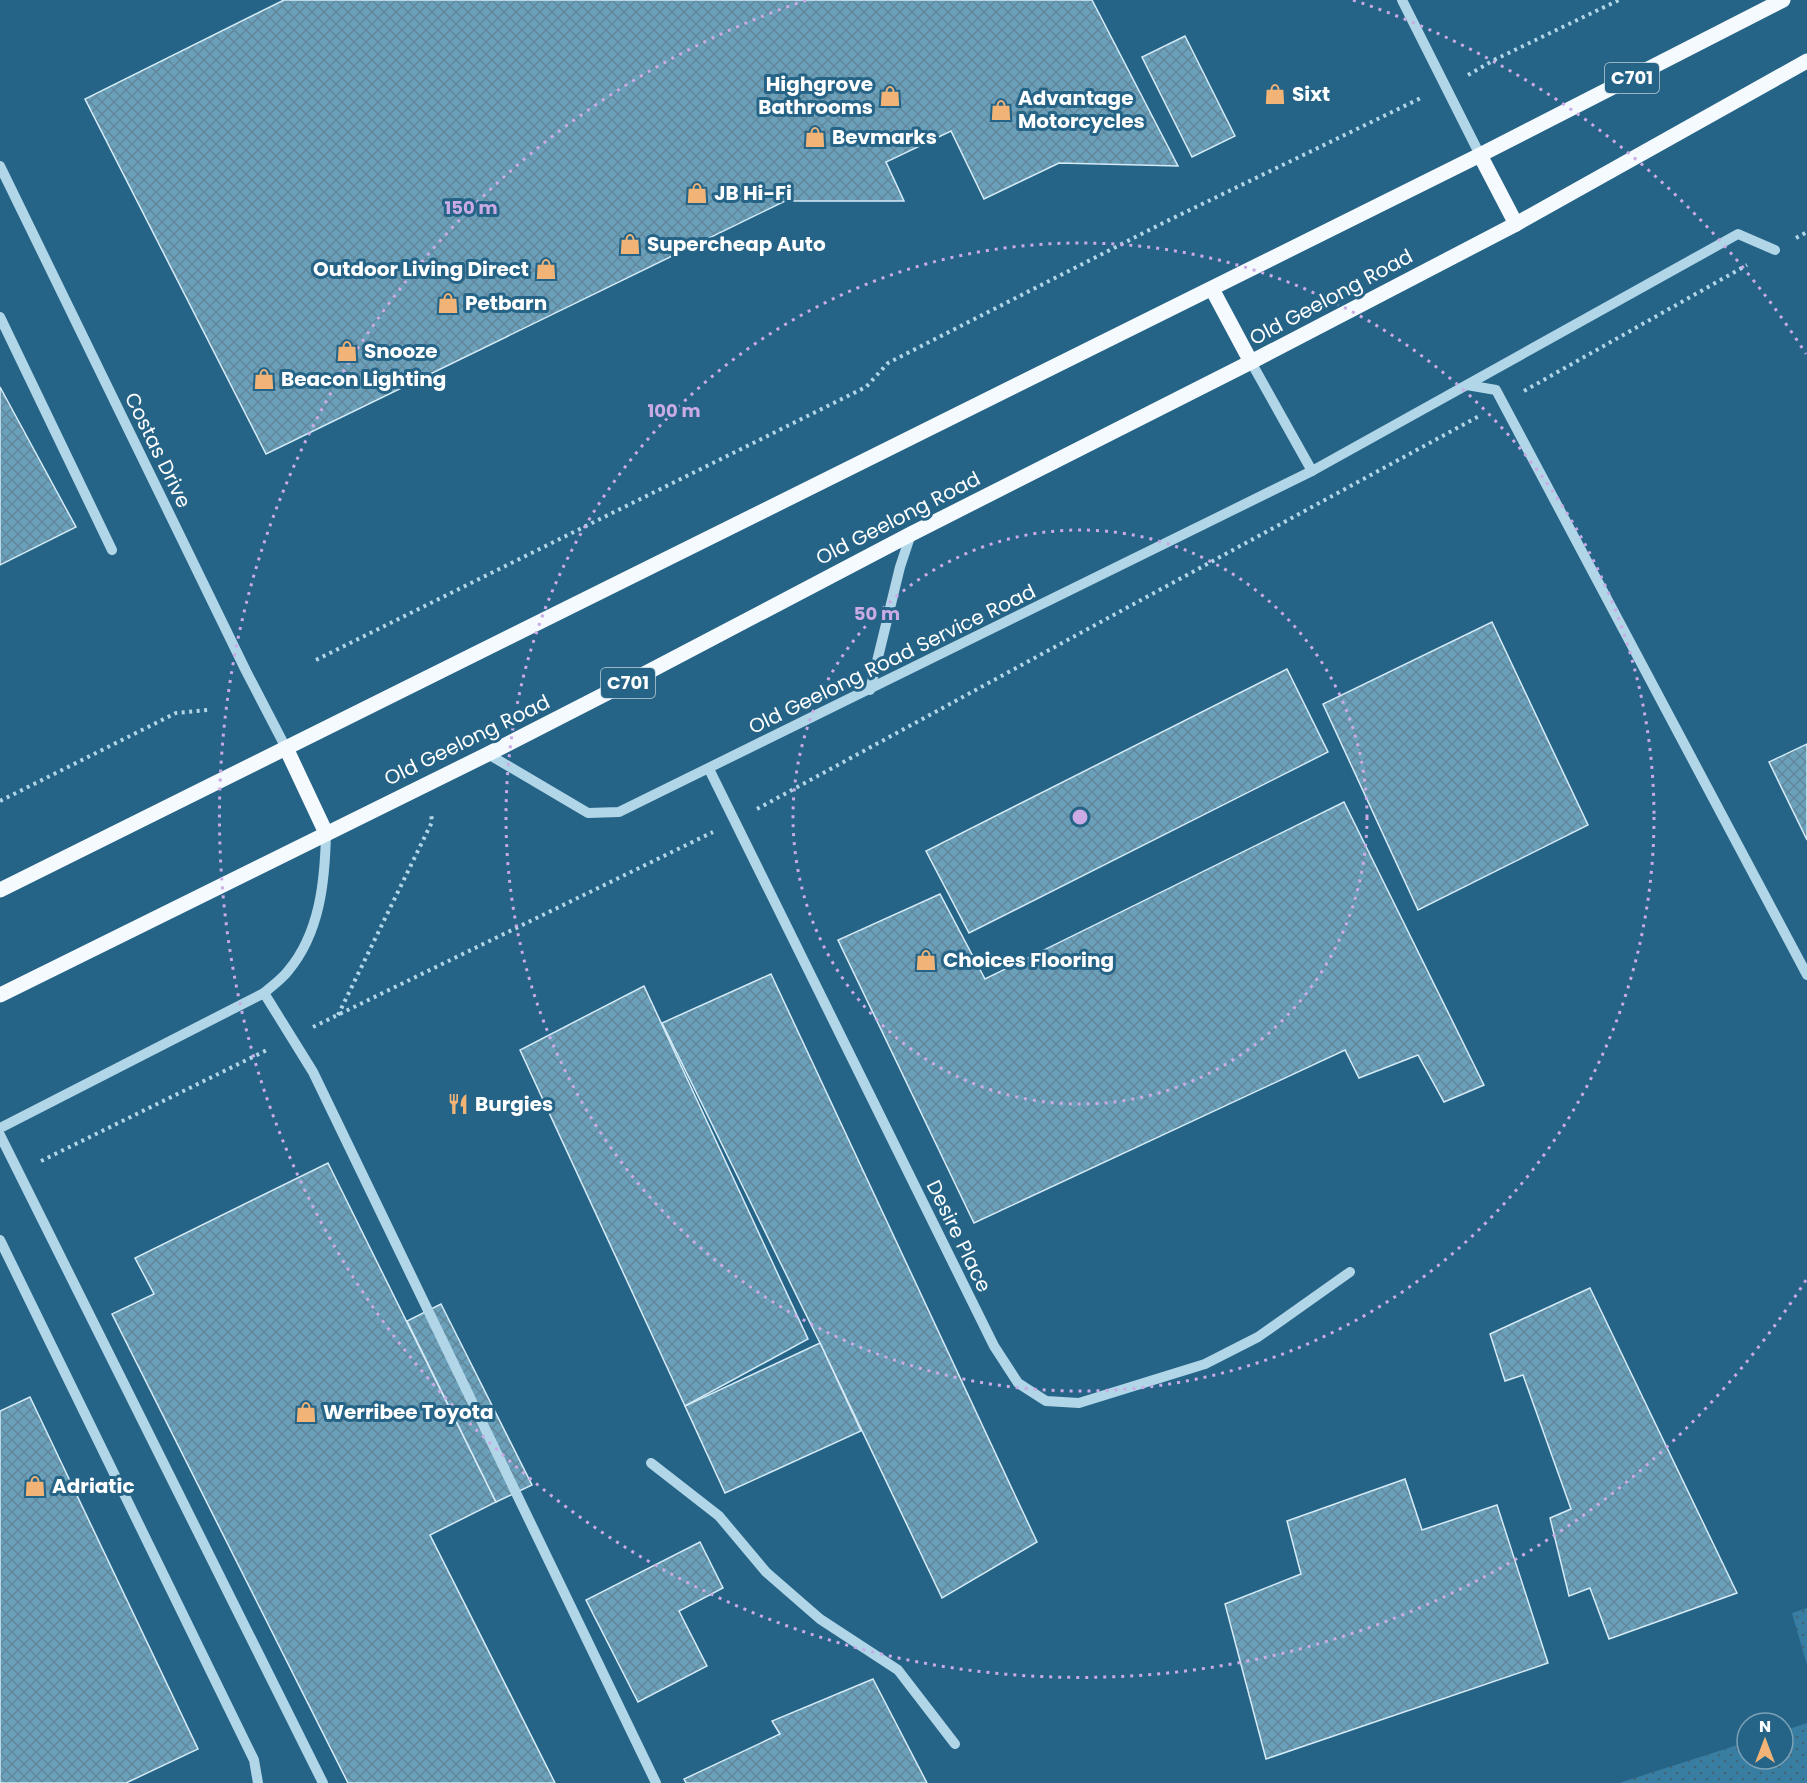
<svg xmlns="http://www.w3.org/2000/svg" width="1807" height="1783" viewBox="0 0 1807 1783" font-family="Poppins,sans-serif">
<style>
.grass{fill:url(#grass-dots)}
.building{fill:url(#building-cross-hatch);stroke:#d5ebf7;stroke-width:1.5}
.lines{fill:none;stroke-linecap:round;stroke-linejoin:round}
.path{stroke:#b1d6e8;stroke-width:4;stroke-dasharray:3 4.5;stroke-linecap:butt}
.minor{stroke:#b1d6e8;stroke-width:10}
.major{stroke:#f4fafe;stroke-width:15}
.ring{fill:none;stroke:#caabe5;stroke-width:3;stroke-dasharray:3 6}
.labels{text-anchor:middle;stroke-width:6;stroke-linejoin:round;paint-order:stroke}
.shield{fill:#266487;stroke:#bed0db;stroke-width:1.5}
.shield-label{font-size:18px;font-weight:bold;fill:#fff}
.poi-label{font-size:20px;font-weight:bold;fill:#fff;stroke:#266487;text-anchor:start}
.street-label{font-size:20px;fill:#fff;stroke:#266487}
.centre{fill:#caabe5;stroke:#266487;stroke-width:3}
.ring-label{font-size:18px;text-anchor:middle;font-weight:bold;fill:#caabe5;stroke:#266487;stroke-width:6;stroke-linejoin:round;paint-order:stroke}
</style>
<defs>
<pattern id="grass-dots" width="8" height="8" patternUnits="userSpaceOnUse" patternTransform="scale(1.5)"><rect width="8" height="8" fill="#387ea2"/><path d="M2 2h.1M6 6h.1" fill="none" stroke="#426577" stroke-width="1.8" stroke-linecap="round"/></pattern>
<pattern id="building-cross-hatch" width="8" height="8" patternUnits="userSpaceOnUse" patternTransform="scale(1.5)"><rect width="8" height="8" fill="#6ba0bb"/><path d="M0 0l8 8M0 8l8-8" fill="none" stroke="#62879a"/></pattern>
</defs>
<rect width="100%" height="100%" fill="#266487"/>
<!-- grass -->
<g class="grass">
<polygon points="1807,1608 1807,1665 1792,1613"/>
<polygon points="1807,1723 1807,1783 1619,1783 1747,1742 1747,1759 1783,1759 1783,1731"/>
</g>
<!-- building -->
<g class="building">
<polygon points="284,0 1092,0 1178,166 1059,163 984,199 951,131 886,162 904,201 785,201 266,454 85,99"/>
<polygon points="1185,36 1235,136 1192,157 1142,57"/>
<polygon points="0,387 76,527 0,565"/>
<polygon points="1492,622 1588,825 1418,910 1323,704"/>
<polygon points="1287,669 1328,752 969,933 926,851"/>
<polygon points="1807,744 1807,840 1769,762"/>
<polygon points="1344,802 1484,1085 1444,1102 1418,1055 1359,1078 1345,1050 974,1223 838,940 940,894 985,979"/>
<polygon points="771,974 1037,1542 942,1598 820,1343 662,1023"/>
<polygon points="644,986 808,1339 685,1406 520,1050"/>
<polygon points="328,1163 496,1502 430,1535 555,1783 348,1783 112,1314 154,1294 135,1258"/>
<polygon points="1590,1288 1737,1593 1609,1639 1590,1588 1569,1596 1550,1518 1571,1509 1523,1375 1505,1381 1490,1334"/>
<polygon points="441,1304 532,1485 496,1502 407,1321"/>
<polygon points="820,1343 861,1431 725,1493 685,1406"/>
<polygon points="30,1397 198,1749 126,1783 0,1783 0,1411"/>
<polygon points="1405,1479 1422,1530 1497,1505 1548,1663 1266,1759 1225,1604 1301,1574 1287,1521"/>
<polygon points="700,1542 723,1588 679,1611 707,1666 638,1702 586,1600"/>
<polygon points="873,1679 927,1783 686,1783 684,1779 780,1734 772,1721"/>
</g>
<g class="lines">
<!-- path -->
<g class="path">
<polyline points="1468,75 1496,59 1619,0"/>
<polyline points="1796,238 1807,232"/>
<polyline points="1524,391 1747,265"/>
<polyline points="316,660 866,387 888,363 1163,223 1423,97"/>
<polyline points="0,801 176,713 208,710"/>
<polyline points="757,809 1481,415"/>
<polyline points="338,1015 432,822 431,813"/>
<polyline points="313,1027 713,832"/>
<polyline points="41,1161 269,1049"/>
</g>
<!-- minor -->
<g class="minor">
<polyline points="1402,0 1480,155"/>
<polyline points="0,166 246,671 286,748"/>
<polyline points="0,317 112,550"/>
<polyline points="1251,362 1312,471 1738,234 1775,250"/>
<polyline points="1467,385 1496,390 1807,975"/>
<polyline points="870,690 900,567 911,534"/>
<polyline points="488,754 588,813 619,812 1312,471"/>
<polyline points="709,769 994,1346 1018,1383 1046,1401 1079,1403 1205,1364 1258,1337 1350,1272"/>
<polyline points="264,993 313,1072 656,1783"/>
<path d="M0,1128L264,993C272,986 282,979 288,971C320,933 325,881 326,833"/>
<polyline points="0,1135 323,1783"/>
<polyline points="0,1240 254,1760 258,1783"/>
<polyline points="651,1463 719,1516 766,1572 820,1619 898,1670 955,1744"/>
</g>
<!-- major -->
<g class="major">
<polyline points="1480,155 1516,224"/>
<polyline points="1212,289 1251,362"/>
<polyline points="286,748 326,833"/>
<polyline points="0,890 1480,155 1783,0"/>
<polyline points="0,995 488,754 648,672 911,534 1251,362 1516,224 1807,61"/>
</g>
</g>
<!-- distance rings -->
<g class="ring">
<circle cx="1080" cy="817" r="287"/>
<circle cx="1080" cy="817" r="574"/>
<path d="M1806 1280A861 861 0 1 1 807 0M1353 0A861 861 0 0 1 1806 354"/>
</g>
<!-- icons -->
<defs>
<symbol id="shop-bare" viewBox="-9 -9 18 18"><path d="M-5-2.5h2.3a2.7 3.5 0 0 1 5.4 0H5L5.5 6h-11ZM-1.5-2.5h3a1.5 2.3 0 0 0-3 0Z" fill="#f1b476" stroke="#266487" stroke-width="2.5" paint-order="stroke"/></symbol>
<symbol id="restaurant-bare" viewBox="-9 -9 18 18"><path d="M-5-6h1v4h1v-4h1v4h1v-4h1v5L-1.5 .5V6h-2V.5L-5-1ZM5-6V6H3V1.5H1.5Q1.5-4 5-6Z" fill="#f1b476" stroke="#266487" stroke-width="2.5" paint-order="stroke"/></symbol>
</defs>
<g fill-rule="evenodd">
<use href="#shop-bare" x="1260" y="79" width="30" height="30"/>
<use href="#shop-bare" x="875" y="81" width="30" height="30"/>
<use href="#shop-bare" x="986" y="95" width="30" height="30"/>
<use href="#shop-bare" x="800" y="122" width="30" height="30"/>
<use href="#shop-bare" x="682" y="178" width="30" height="30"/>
<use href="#shop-bare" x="615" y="229" width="30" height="30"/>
<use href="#shop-bare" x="531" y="254" width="30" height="30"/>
<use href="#shop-bare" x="433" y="288" width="30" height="30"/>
<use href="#shop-bare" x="332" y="336" width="30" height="30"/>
<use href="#shop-bare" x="249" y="364" width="30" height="30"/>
<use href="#shop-bare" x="911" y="945" width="30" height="30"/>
<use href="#restaurant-bare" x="443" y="1089" width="30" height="30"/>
<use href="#shop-bare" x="291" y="1397" width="30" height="30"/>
<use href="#shop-bare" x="20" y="1471" width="30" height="30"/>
</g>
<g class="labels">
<!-- shield labels -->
<g class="shield">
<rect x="1605" y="63" width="54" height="30" rx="4.5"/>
<rect x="601" y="668" width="54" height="30" rx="4.5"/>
</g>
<g class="shield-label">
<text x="1632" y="84">C701</text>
<text x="628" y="689">C701</text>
</g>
<!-- poi labels -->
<g class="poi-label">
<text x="873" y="91" text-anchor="end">Highgrove<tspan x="873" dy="23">Bathrooms</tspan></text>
<text x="1292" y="101">Sixt</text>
<text x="1018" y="105">Advantage<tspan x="1018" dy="23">Motorcycles</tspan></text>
<text x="832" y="144">Bevmarks</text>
<text x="714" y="200">JB Hi-Fi</text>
<text x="647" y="251">Supercheap Auto</text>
<text x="529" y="276" text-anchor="end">Outdoor Living Direct</text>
<text x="465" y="310">Petbarn</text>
<text x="364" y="358">Snooze</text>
<text x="281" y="386">Beacon Lighting</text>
<text x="943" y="967">Choices Flooring</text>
<text x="475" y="1111">Burgies</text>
<text x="323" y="1419">Werribee Toyota</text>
<text x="52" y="1493">Adriatic</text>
</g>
<!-- street labels -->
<g class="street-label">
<text transform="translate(1331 297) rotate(-28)" y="7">Old Geelong Road</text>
<text transform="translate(158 450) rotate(64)" y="7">Costas Drive</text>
<text transform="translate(898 518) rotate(-27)" y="7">Old Geelong Road</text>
<text transform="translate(892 659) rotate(-26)" y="7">Old Geelong Road Service Road</text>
<text transform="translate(467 740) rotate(-26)" y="7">Old Geelong Road</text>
<text transform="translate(959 1236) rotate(64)" y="7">Desire Place</text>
</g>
</g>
<circle cx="1080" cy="817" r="9" class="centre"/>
<g class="ring-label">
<text x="471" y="214">150 m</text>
<text x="674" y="417">100 m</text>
<text x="877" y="620">50 m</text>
</g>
<!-- north arrow -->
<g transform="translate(1765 1741)"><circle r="28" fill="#266487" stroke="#7da2b7" stroke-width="1.5"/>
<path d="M0-4.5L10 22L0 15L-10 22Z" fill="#f1b476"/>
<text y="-9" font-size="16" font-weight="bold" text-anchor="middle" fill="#ffffff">N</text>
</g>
</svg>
